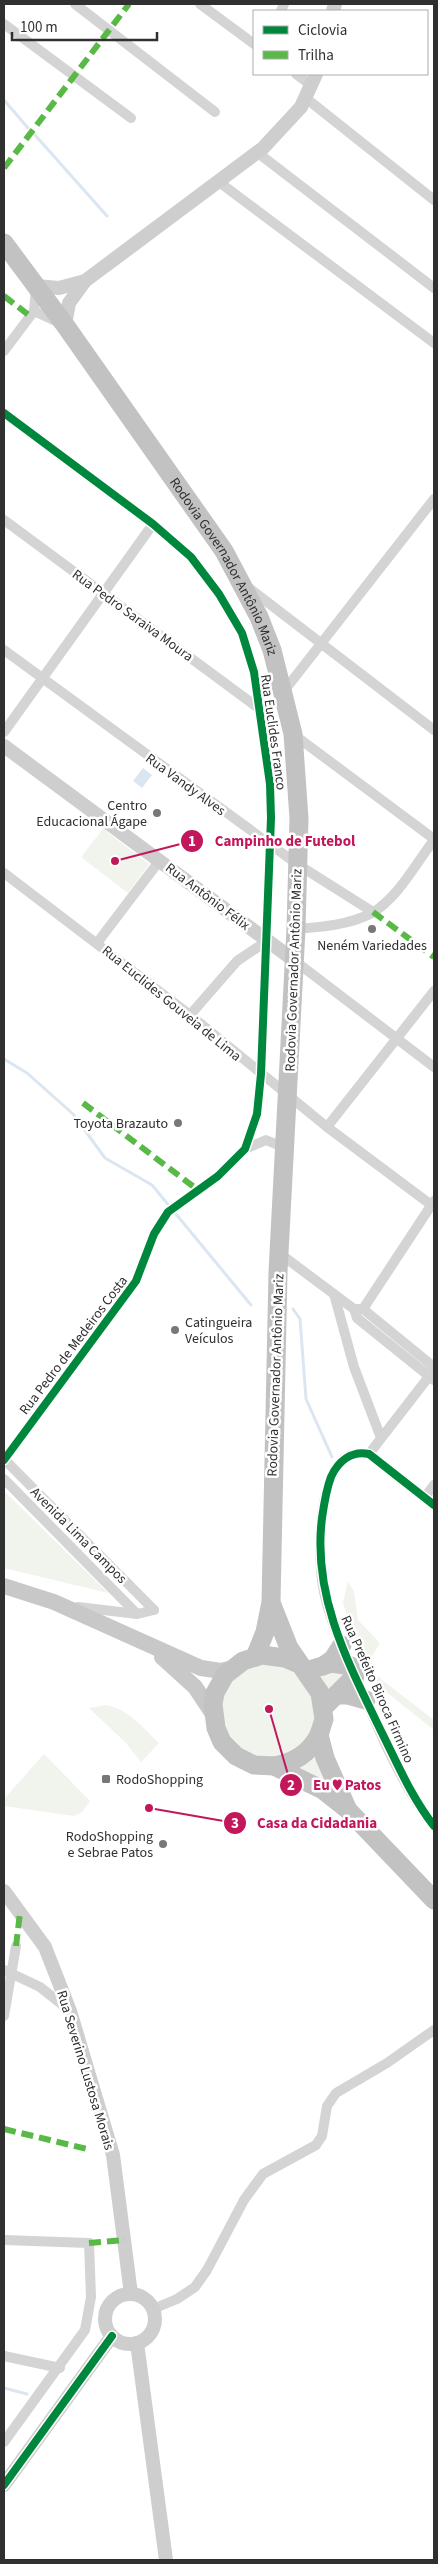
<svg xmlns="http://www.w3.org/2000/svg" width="438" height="2564" viewBox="0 0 438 2564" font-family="'Source Sans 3',sans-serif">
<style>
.green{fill:#f0f4ed}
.water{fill:#dce6f0}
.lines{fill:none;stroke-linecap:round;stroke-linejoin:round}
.stream{stroke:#dce6f0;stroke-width:3}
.street{stroke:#d4d4d4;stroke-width:10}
.secondary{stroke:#cecece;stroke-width:14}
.primary{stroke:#c8c8c8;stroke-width:16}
.highway{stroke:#c2c2c2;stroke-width:19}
.quiet{stroke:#58b947;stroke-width:6;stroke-dasharray:12 6;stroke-linecap:butt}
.cycleway-casing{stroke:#fff;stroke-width:11}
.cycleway{stroke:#00873e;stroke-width:8}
.poi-dot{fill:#787878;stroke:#fff;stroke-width:2}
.labels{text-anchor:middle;stroke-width:5;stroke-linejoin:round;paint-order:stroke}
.street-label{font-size:14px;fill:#303030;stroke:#fff}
.poi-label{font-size:14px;fill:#303030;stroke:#fff;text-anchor:end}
.leader{fill:none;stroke:#c2185b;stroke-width:2}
.callout-dot{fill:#c2185b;stroke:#fff;stroke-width:2}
.mark-label{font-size:15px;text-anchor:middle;font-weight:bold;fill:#fff}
.callout-label{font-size:15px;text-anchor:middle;font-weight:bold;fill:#c2185b;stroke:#fff;stroke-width:5;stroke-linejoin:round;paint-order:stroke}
</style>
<rect width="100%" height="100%" fill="#fff"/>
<!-- green -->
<g class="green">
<polygon points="103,829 149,864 128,893 81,857"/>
<polygon points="4,1491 108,1593 4,1568"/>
<polygon points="348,1581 354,1592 358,1620 379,1642 379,1645 372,1656 373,1673 434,1720 434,1730 369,1678 343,1603"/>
<polygon points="267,1660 304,1676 318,1714 310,1739 289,1757 249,1757 227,1740 219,1701 241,1668"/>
<polygon points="342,1671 345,1674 327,1697 316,1675"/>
<path d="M106,1705C128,1709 143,1728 159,1743L141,1762L126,1743L89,1708Z"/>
<polygon points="317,1749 330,1787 292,1769"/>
<polygon points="44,1754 90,1801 82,1812 74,1816 4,1806 4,1799"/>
</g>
<!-- water -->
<polygon class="water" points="143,768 152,775 142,788 133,781"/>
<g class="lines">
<!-- stream -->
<g class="stream">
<polyline points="4,100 28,128"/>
<polyline points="35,135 107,216"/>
<polyline points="4,1059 27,1073 73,1114 105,1158 152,1185 251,1305"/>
<polyline points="293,1309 300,1319 306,1399 332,1457"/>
<polyline points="4,2388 27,2394"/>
</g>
<!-- street -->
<g class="street">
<polyline points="75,4 215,112"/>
<polyline points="200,4 254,44"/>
<polyline points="281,11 284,4"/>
<polyline points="4,24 131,118"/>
<polyline points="296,74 312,86"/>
<polyline points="307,99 434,200"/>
<polyline points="258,153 434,288"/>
<polyline points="219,182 434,343"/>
<polyline points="34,311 60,323"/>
<polyline points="4,351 34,311 36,287"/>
<polyline points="4,413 153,524 191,557 219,594 242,633 254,672 270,784 271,818 261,1074 257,1114 245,1149 218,1176 168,1212 154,1234 136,1281 4,1460"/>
<polyline points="4,520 261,710"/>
<polyline points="249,588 434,730"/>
<polyline points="4,650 297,864 373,912"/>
<polyline points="284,691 434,499"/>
<polyline points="4,732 153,524"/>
<polyline points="293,734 434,839"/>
<polyline points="4,873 190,1015 327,1127 434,1207"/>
<path d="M296,929C321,927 349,925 372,913C398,898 416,863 434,840"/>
<polyline points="97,943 160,860"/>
<polyline points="295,961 434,1067"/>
<polyline points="190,1015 237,961 267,941"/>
<polyline points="327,1127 434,991"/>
<polyline points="245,1149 266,1140 285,1148"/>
<polyline points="279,1253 354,1309 357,1318 434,1380"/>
<polyline points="334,1294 354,1367 381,1438"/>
<polyline points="356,1309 363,1309 434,1367"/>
<polyline points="363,1309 434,1201"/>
<polyline points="369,1454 434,1370"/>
<polyline points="4,1459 154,1610"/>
<polyline points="4,1479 137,1614"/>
<polyline points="424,1498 434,1485"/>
<polyline points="78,1607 137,1614 154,1610"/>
<path d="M343,1647C335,1630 328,1611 324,1592C317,1561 314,1441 369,1454L434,1505"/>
<path d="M355,1674C376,1724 400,1784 434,1826"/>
<polyline points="4,1970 40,1987 69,2010"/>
<polyline points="4,2016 16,1946"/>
<polyline points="4,2240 89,2243 91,2297 85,2330 4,2442"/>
<polyline points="153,2309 177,2299 195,2287 207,2270 244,2200 263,2174 316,2145 322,2136 327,2106 336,2093 387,2063 434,2030"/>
<polyline points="4,2356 60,2368"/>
</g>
<!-- secondary -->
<g class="secondary">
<polyline points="333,11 335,4"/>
<polyline points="36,286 59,288 85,281"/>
<polyline points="65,325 69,303 85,281 263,148 301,107 316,74"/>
<polyline points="4,746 295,961"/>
<polyline points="4,1891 45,1947 70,2011 113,2155 131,2294"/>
<circle cx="130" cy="2319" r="25"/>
<polyline points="137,2343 166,2560"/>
<polyline points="4,2485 112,2336"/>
</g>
<!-- primary -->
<g class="primary">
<polyline points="4,1586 54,1602 201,1668 221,1671 233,1668"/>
<polyline points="162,1657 195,1687 213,1714"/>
</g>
<!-- highway -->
<g class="highway">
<path id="s1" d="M4,243L65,325L224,551L259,617L272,650L293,734L299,818L296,929L278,1272L271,1602L265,1632L255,1657"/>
<polyline points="272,1605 289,1648 320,1693 324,1719 319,1735 325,1758 347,1808"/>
<polyline points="299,1664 285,1658 262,1655 243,1661 225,1675 215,1693 213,1704 216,1728 222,1742 236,1756 254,1765 274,1766 323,1790 347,1809 434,1900"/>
<polyline points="323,1666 333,1659 342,1645"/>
<polyline points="306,1671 332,1663 351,1666"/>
<polyline points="338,1695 348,1695 366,1700"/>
<polyline points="324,1707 355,1676"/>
<path d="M274,1766C294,1763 309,1754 319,1735"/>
</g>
<!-- quiet -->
<g class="quiet">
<polyline points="4,168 129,4"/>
<polyline points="4,296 30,316"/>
<polyline points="373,912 434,957"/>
<polyline points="83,1103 198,1190"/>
<polyline points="16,1946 20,1913"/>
<polyline points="4,2129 87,2149"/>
<polyline points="89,2243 125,2240"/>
</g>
<defs>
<g id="cycleway">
<polyline points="4,413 153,524 191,557 219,594 242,633 254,672 270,784 271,818 261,1074 257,1114 245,1149 218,1176 168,1212 154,1234 136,1281 4,1460"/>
<path d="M434,1505L369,1454C352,1450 338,1461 331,1477C326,1490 324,1504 322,1518C312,1596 349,1665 382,1733C398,1765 412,1798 434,1826"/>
<polyline points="4,2485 112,2336"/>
</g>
</defs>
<!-- cycleway casing -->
<use href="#cycleway" class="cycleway-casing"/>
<!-- cycleway -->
<use href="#cycleway" class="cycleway"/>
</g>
<!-- markers -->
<g class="poi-dot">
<circle cx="157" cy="813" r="5"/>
<circle cx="372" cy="929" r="5"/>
<circle cx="178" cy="1123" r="5"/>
<circle cx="175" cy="1330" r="5"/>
<rect x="101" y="1774" width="10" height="10" rx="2.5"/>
<circle cx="163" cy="1844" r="5"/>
</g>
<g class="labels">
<!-- street labels -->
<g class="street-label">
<text dy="5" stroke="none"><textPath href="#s1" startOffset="392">Rodovia Governador Antônio Mariz</textPath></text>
<text transform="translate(133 615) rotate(36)" y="5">Rua Pedro Saraiva Moura</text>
<text transform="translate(274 732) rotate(82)" y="5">Rua Euclides Franco</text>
<text transform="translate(186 784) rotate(36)" y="5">Rua Vandy Alves</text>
<text transform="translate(208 896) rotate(37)" y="5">Rua Antônio Félix</text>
<text transform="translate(293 970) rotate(-88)" y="5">Rodovia Governador Antônio Mariz</text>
<text transform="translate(172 1003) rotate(39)" y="5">Rua Euclides Gouveia de Lima</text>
<text transform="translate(73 1345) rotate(-53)" y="5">Rua Pedro de Medeiros Costa</text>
<text transform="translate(275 1375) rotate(-88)" y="5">Rodovia Governador Antônio Mariz</text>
<text transform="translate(79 1535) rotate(45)" y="5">Avenida Lima Campos</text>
<text transform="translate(378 1689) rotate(66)" y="5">Rua Prefeito Biroca Firmino</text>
<text transform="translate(86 2070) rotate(73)" y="5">Rua Severino Lustosa Morais</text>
</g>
<!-- poi labels -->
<g class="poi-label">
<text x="147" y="810">Centro<tspan x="147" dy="16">Educacional Ágape</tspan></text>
<text x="372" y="950" text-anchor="middle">Neném Variedades</text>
<text x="168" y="1128">Toyota Brazauto</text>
<text x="185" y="1327" text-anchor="start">Catingueira<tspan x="185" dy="16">Veículos</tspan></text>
<text x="116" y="1784" text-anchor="start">RodoShopping</text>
<text x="153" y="1841">RodoShopping<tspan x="153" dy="16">e Sebrae Patos</tspan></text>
</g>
</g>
<!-- callouts -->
<path class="leader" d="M115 861L192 841M269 1709L291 1785M149 1808L235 1823"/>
<g class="callout-dot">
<circle cx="115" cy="861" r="5"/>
<circle cx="269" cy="1709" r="5"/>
<circle cx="149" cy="1808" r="5"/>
<circle cx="192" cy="841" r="12"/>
<circle cx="291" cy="1785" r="12"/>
<circle cx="235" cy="1823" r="12"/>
</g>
<g class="mark-label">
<text x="192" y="846">1</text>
<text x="291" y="1790">2</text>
<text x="235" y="1828">3</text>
</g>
<g class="callout-label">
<text x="285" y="846">Campinho de Futebol</text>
<text x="347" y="1790">Eu ♥ Patos</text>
<text x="317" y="1828">Casa da Cidadania</text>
</g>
<!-- border -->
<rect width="438" height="2564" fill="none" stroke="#303030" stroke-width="10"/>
<!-- legend -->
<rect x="253" y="10" width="175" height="65" fill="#ffffff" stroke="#acacac"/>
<rect x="263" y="26" width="25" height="8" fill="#00873e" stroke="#acacac"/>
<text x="298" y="35" font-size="15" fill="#303030">Ciclovia</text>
<rect x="263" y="51" width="25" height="8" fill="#58b947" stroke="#acacac"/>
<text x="298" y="60" font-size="15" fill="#303030">Trilha</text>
<!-- scale -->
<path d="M12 32v8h145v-8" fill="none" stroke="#303030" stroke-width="2.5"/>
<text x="20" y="32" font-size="15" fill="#303030" stroke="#ffffff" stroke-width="4" paint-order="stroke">100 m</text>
</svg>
